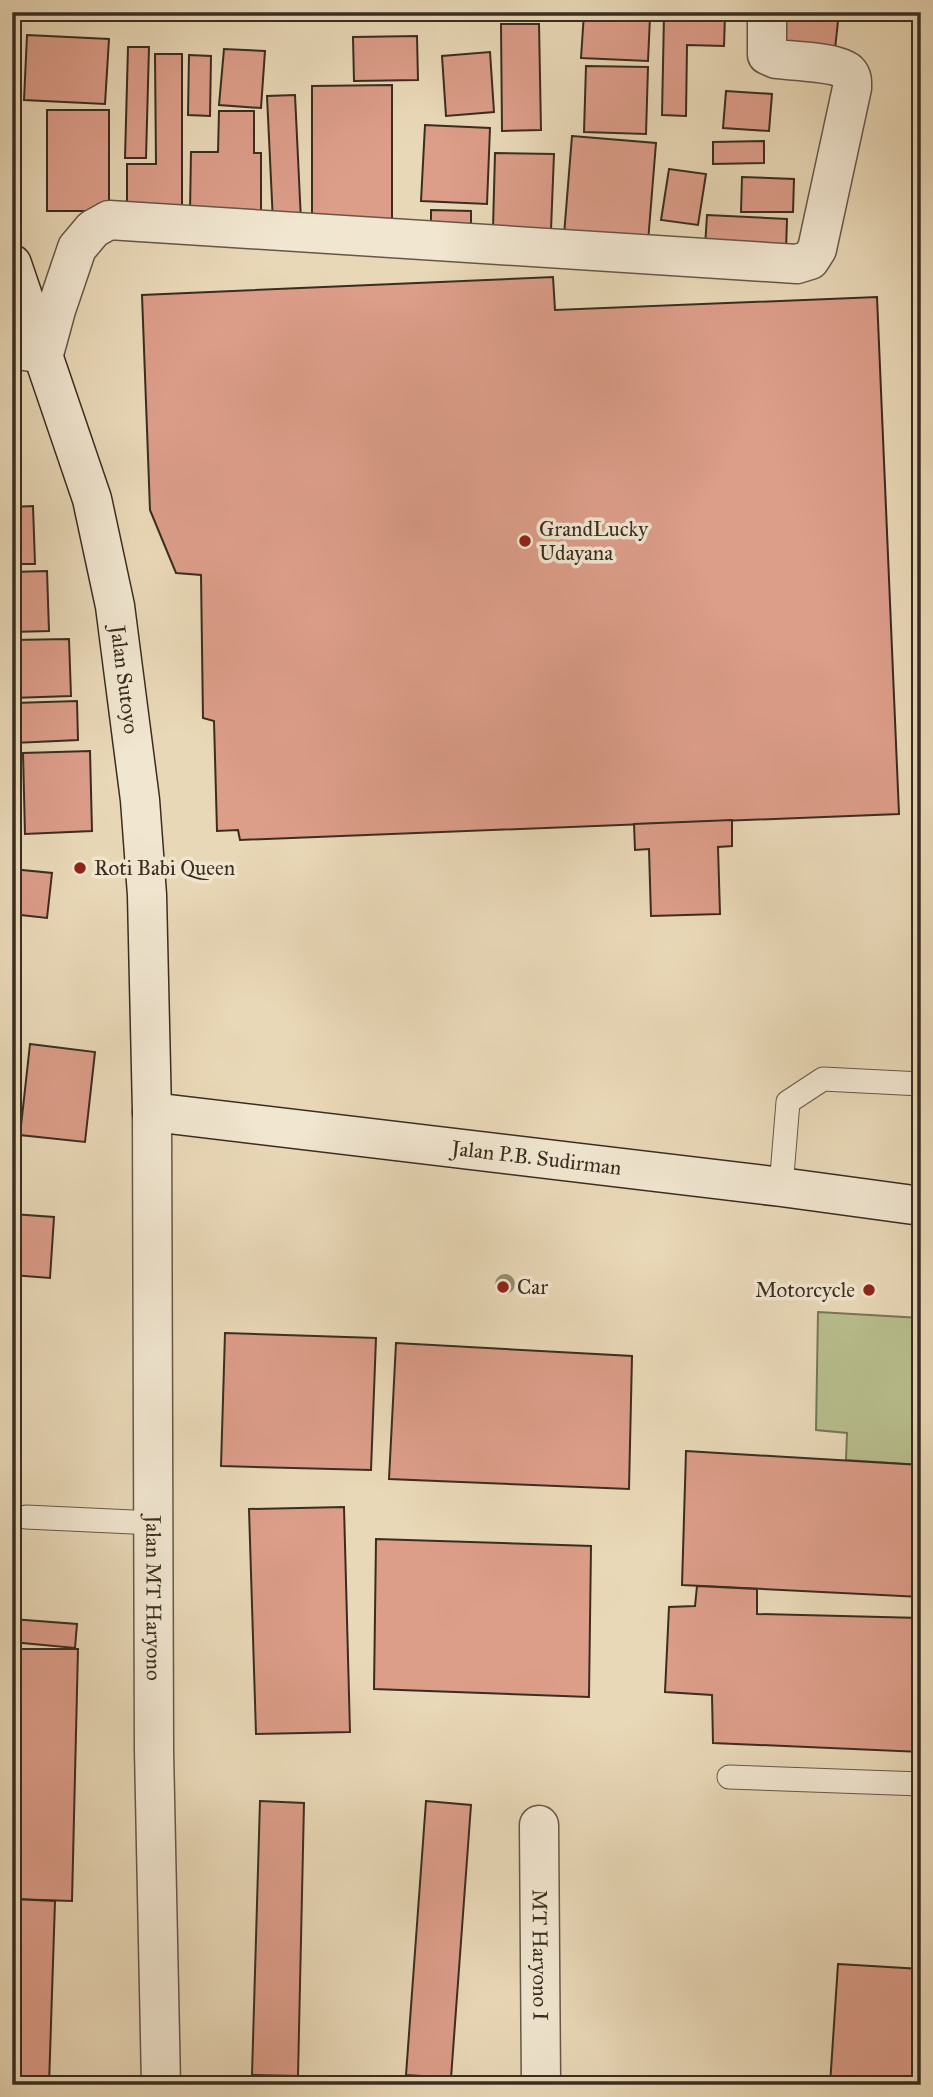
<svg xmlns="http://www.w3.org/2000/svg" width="933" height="2097" viewBox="0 0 933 2097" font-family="'IM FELL Great Primer',serif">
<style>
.green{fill:#b8be8d;stroke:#797656;stroke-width:2}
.building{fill:#dc9d89;stroke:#3a2d20;stroke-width:2}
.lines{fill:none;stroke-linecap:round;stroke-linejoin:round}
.lane-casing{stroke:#665846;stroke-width:25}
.street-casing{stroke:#665846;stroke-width:41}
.secondary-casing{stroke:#3a2d20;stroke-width:41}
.lane{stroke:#f1e6d0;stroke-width:23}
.street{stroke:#f1e6d0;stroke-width:38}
.secondary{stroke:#f1e6d0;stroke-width:38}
.tree{fill:#968a70}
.poi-dot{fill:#8f2418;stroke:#f1e6d0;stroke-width:2.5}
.labels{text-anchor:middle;stroke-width:7;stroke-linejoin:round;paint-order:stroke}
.poi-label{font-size:21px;fill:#3a2d20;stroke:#f1e6d0;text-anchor:start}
.street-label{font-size:21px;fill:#3a2d20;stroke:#f1e6d0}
</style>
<rect width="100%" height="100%" fill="#e9d8b7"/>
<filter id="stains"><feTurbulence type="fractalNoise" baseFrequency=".00286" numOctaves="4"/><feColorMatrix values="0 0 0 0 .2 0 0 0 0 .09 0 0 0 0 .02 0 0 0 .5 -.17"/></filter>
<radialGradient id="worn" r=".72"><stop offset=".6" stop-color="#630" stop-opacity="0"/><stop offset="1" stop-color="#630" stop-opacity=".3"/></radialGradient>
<!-- green -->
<polygon class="green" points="818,1312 921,1318 921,1465 846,1460 847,1433 816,1430"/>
<!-- building -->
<g class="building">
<polygon points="779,12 839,12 835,49 776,43"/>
<polygon points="584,13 650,17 648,61 581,58"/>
<polygon points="664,15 725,15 724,46 687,45 686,116 662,115"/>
<polygon points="501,24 539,24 541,130 502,131"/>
<polygon points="27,35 109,39 105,104 24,100"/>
<polygon points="417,36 418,80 354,81 353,37"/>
<polygon points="128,47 149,47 146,158 125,158"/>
<polygon points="224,49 265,51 261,108 219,105"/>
<polygon points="490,52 494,112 446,116 442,56"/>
<polygon points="155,54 182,54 182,212 127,212 127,164 156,164"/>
<polygon points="189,55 211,56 210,116 188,115"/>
<polygon points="586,66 648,67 646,134 584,132"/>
<polygon points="392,85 392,222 312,223 312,86"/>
<polygon points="726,91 772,94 769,131 723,128"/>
<polygon points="295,95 301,221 273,222 267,96"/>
<rect x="47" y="110" width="62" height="101"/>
<polygon points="219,111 254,111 254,153 261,153 261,213 190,212 191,152 218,152"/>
<polygon points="425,125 490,128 487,204 421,201"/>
<polygon points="572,136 656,143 648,242 564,235"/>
<polygon points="764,141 764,163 713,164 713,142"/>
<polygon points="495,153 554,154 551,230 493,229"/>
<polygon points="669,169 706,174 698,225 661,220"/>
<polygon points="742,177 794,179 793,212 741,212"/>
<polygon points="431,210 471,211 471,231 431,231"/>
<polygon points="707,215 787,219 786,251 705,247"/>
<polygon points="553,277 555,310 877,297 899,814 240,840 238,830 217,831 214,721 203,718 201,575 176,573 150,510 142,295"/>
<polygon points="33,506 35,564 12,564 12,507"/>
<polygon points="47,571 49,631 12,632 12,572"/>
<polygon points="69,639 71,696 12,698 12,640"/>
<polygon points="77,701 78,740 14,743 14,703"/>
<polygon points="90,751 92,831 25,834 23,753"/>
<polygon points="732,820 732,846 718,847 720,914 651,916 649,849 635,850 634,824"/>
<polygon points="12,869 52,873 47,918 12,914"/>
<polygon points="30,1044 95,1052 85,1142 20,1135"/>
<polygon points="12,1214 54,1217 50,1278 12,1275"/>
<polygon points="225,1333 376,1338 371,1470 221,1466"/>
<polygon points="396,1343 632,1356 629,1489 389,1479"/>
<polygon points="686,1451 921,1465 921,1597 682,1585"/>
<polygon points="344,1507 350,1732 256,1734 249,1509"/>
<polygon points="376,1539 591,1546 589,1697 374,1689"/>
<polygon points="697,1586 757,1589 757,1614 921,1618 921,1752 713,1743 712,1695 665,1692 669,1607 695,1606"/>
<polygon points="12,1619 77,1624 75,1648 12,1642"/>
<polygon points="12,1649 78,1649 72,1901 12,1899"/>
<polygon points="260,1801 304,1803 298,2076 252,2075"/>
<polygon points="426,1801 471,1805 451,2078 406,2075"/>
<polygon points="12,1899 55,1901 49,2085 12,2085"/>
<polygon points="838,1964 921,1969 921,2085 830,2085"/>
</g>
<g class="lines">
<defs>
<g id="lane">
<polyline points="781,1187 788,1102 823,1079 921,1084"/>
<polyline points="26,1517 154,1523"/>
<polyline points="729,1777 921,1784"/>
</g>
<g id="street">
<path d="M12,349L44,354L56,310L77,248L93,229L109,220L797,264L810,260L817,249L852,88C852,83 853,77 848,72C837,62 792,61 776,59L767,55V12"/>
<path id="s1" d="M152,1112L154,1750L161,2085"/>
<path id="s2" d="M539,1825L541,2085"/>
</g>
<g id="secondary">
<path id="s3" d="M12,264L92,499L115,606L140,800L147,895L152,1112L781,1187L921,1206"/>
</g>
</defs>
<!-- lane casing -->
<use href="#lane" class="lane-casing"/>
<!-- street casing -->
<use href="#street" class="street-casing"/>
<!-- secondary casing -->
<use href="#secondary" class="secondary-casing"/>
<!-- lane -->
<use href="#lane" class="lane"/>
<!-- street -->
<use href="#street" class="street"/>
<!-- secondary -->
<use href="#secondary" class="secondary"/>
</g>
<!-- trees -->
<circle class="tree" cx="505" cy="1284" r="10"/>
<!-- markers -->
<g class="poi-dot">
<circle cx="525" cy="541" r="7"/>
<circle cx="80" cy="868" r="7"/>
<circle cx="503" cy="1287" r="7"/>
<circle cx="869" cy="1290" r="7"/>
</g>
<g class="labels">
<!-- poi labels -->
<g class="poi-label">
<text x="539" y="536">GrandLucky<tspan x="539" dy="24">Udayana</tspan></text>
<text x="94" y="875">Roti Babi Queen</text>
<text x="517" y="1294">Car</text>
<text x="855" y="1297" text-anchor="end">Motorcycle</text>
</g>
<!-- street labels -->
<g class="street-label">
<text dy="7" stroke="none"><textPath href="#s3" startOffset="432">Jalan Sutoyo</textPath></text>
<text dy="7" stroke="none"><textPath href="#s3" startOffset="1253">Jalan P.B. Sudirman</textPath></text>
<text dy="7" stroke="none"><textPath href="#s1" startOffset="486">Jalan MT Haryono</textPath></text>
<text dy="7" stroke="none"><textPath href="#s2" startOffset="130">MT Haryono I</textPath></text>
</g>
</g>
<!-- margin -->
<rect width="933" height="2097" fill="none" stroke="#e9d8b7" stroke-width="42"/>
<rect x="14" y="14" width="905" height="2069" fill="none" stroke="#3a2d20" stroke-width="3.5"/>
<rect x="21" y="21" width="891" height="2055" fill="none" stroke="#3a2d20" stroke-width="2"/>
<rect width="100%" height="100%" filter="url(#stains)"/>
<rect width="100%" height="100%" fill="url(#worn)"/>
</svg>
